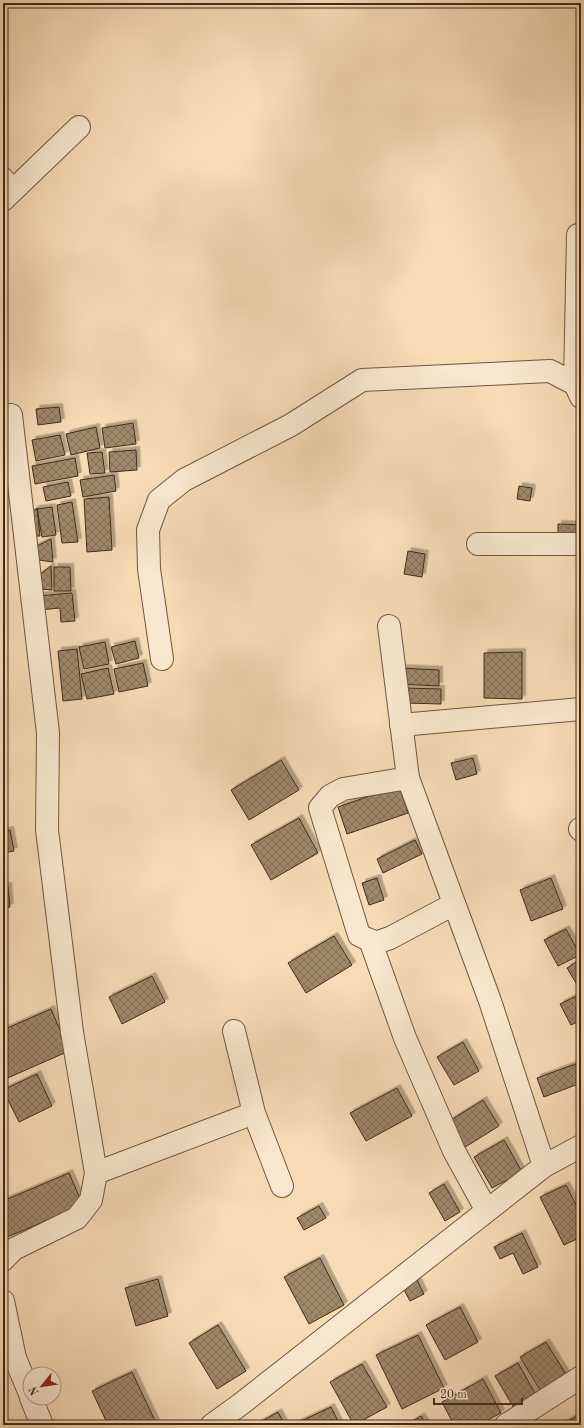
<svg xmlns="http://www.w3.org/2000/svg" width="584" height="1428" viewBox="0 0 584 1428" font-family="'Old Standard TT',serif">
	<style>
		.building { fill: url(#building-cross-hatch); stroke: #402b19; filter: url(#shadow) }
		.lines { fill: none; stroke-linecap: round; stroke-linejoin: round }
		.lane-casing { stroke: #6e5740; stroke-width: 17 }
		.street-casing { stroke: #6e5740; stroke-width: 24 }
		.lane { stroke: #f9e8cf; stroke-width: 15 }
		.street { stroke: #f9e8cf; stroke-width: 22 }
	</style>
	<defs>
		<pattern id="building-cross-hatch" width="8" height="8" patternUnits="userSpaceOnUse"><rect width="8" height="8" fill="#9f876a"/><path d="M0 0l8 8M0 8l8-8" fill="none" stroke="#836f56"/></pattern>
		<filter id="shadow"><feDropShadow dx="3.5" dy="-3.5" stdDeviation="0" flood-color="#0004"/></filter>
	</defs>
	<rect width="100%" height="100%" fill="#f6dbb5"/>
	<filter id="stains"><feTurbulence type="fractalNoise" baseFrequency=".005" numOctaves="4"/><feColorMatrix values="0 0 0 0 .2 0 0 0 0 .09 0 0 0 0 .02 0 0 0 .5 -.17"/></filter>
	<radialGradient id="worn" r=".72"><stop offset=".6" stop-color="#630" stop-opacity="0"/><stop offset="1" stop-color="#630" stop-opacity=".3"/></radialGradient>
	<path class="building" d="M 59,407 L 61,422 L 38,425 L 36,409 Z
		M 133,423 L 136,444 L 105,448 L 102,428 Z
		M 96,427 L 100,448 L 71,455 L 66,434 Z
		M 60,435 L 65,455 L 36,461 L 32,440 Z
		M 136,450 L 137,470 L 110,472 L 109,452 Z
		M 102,452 L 105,473 L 90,474 L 87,453 Z
		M 75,458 L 78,476 L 35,484 L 32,466 Z
		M 114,475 L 116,491 L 83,497 L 80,480 Z
		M 68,482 L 71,496 L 46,501 L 43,487 Z
		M 519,486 L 532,488 L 530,501 L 517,499 Z
		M 109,497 L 112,550 L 87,552 L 84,499 Z
		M 72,502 L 78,542 L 62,543 L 57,505 Z
		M 52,507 L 56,535 L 42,537 L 37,509 Z
		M 37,508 L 40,536 L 30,536 L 28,516 Z
		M 558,524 L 581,525 L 581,535 L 558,535 Z
		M 51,539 L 53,562 L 39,560 L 35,547 Z
		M 408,551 L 425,554 L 422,577 L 404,574 Z
		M 51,566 L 52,590 L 39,589 L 39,575 Z
		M 54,567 L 70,567 L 71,591 L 54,591 Z
		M 72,593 L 75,621 L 61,622 L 60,608 L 39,610 L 38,596 Z
		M 135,641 L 139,658 L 116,664 L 111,647 Z
		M 105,642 L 109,664 L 84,669 L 79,647 Z
		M 77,649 L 82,699 L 63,701 L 58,651 Z
		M 522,652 L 522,699 L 484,698 L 484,653 Z
		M 143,663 L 148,686 L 119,692 L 114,669 Z
		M 108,668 L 114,694 L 87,699 L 81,674 Z
		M 400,668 L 439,670 L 439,686 L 399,684 Z
		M 405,688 L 441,689 L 441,704 L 405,703 Z
		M 473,758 L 477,774 L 456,780 L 451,763 Z
		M 281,760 L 299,790 L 249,820 L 231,790 Z
		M 399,786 L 408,813 L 347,834 L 338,807 Z
		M 299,818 L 318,853 L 271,880 L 251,845 Z
		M 10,830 L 14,851 L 3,853 L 3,831 Z
		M 415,840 L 422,854 L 383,873 L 377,859 Z
		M 377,878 L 384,900 L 369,905 L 362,883 Z
		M 551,878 L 563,909 L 531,921 L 520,890 Z
		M 8,886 L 10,907 L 3,908 L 3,887 Z
		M 566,929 L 580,955 L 558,966 L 544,940 Z
		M 334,936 L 352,965 L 306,993 L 288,963 Z
		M 581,959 L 581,987 L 579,988 L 567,968 Z
		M 152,976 L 165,1002 L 122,1024 L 109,997 Z
		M 581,994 L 581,1020 L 571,1025 L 560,1004 Z
		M 51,1009 L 69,1051 L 3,1080 L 3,1030 Z
		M 463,1042 L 479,1071 L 454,1085 L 437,1057 Z
		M 581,1062 L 581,1083 L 544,1097 L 537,1078 Z
		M 37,1074 L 52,1106 L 19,1122 L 3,1090 Z
		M 397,1088 L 412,1116 L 366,1141 L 350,1113 Z
		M 483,1100 L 499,1126 L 462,1149 L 446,1123 Z
		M 504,1140 L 522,1172 L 492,1188 L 474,1157 Z
		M 69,1173 L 83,1205 L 5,1238 L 3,1232 L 3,1201 Z
		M 444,1184 L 460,1212 L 445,1221 L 429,1193 Z
		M 566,1185 L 581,1215 L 581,1237 L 564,1245 L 540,1197 Z
		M 319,1206 L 326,1218 L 304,1230 L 297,1218 Z
		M 522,1233 L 538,1267 L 523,1274 L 513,1253 L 500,1259 L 494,1247 Z
		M 320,1258 L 344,1305 L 309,1324 L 284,1277 Z
		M 416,1278 L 424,1294 L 410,1301 L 402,1286 Z
		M 158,1279 L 168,1316 L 136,1326 L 125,1288 Z
		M 460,1307 L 478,1342 L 445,1360 L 426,1325 Z
		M 218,1325 L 246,1371 L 217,1389 L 189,1343 Z
		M 418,1335 L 444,1388 L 402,1409 L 376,1355 Z
		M 546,1342 L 569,1379 L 543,1395 L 520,1357 Z
		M 518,1363 L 536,1395 L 514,1408 L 495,1376 Z
		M 362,1364 L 387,1407 L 354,1425 L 330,1382 Z
		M 132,1372 L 157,1425 L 108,1425 L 92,1391 Z
		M 483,1379 L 501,1413 L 478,1425 L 454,1425 L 442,1402 Z
		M 331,1407 L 340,1425 L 295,1425 L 295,1424 Z
		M 278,1412 L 285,1425 L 255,1425 Z
		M 579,1415 L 581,1420 L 581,1425 L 560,1425 Z
		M 421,1416 L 427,1425 L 407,1425 Z"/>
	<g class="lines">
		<defs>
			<path id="lane" d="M 3,174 L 15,188"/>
			<path id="street" d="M 3,200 L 79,127
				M 575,384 L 578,235
				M 478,544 L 581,544
				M 389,626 L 408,778 L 490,1001 L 544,1166
				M 162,659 L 149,569 L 148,530 L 159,500 L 184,480 L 291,425 L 362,380 L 550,371 L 575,384 L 581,397
				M 401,725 L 581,709
				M 408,778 L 343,789 L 330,796 L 320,808 L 359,935 L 375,943 L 390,938 L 454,904
				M 580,829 L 581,830
				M 370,940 L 405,1038 L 454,1151 L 487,1211
				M 234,1031 L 254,1113 L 282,1186
				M 96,1173 L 254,1113
				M 3,1260 L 14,1249 L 77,1218 L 91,1200 L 96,1173 L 72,1032 L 47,830 L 48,733 L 11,415
				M 3,1301 L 15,1358 L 30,1394
				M 31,1398 L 42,1425
				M 212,1425 L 241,1404 L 544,1166 L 581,1146
				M 506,1425 L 581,1377"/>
		</defs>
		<use href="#lane" class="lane-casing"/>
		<use href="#street" class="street-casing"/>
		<use href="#lane" class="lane"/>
		<use href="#street" class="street"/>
	</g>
	<rect width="584" height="1428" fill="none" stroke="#f6dbb5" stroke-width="16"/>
	<rect x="4" y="4" width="576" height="1420" fill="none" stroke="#402b19" stroke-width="2"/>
	<rect x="8" y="8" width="568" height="1412" fill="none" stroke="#402b19"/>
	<g transform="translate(42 1386) rotate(240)"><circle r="19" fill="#f9e8cf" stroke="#af9c86"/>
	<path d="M0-3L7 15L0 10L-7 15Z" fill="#8f2418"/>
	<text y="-6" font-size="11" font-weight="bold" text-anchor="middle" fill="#402b19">N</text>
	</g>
	<path d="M434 1398v6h88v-6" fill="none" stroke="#402b19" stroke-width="2"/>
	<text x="440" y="1398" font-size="12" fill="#402b19" stroke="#f9e8cf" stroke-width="3" paint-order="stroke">20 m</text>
	<rect width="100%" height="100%" filter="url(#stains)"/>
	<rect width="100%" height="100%" fill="url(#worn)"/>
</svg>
